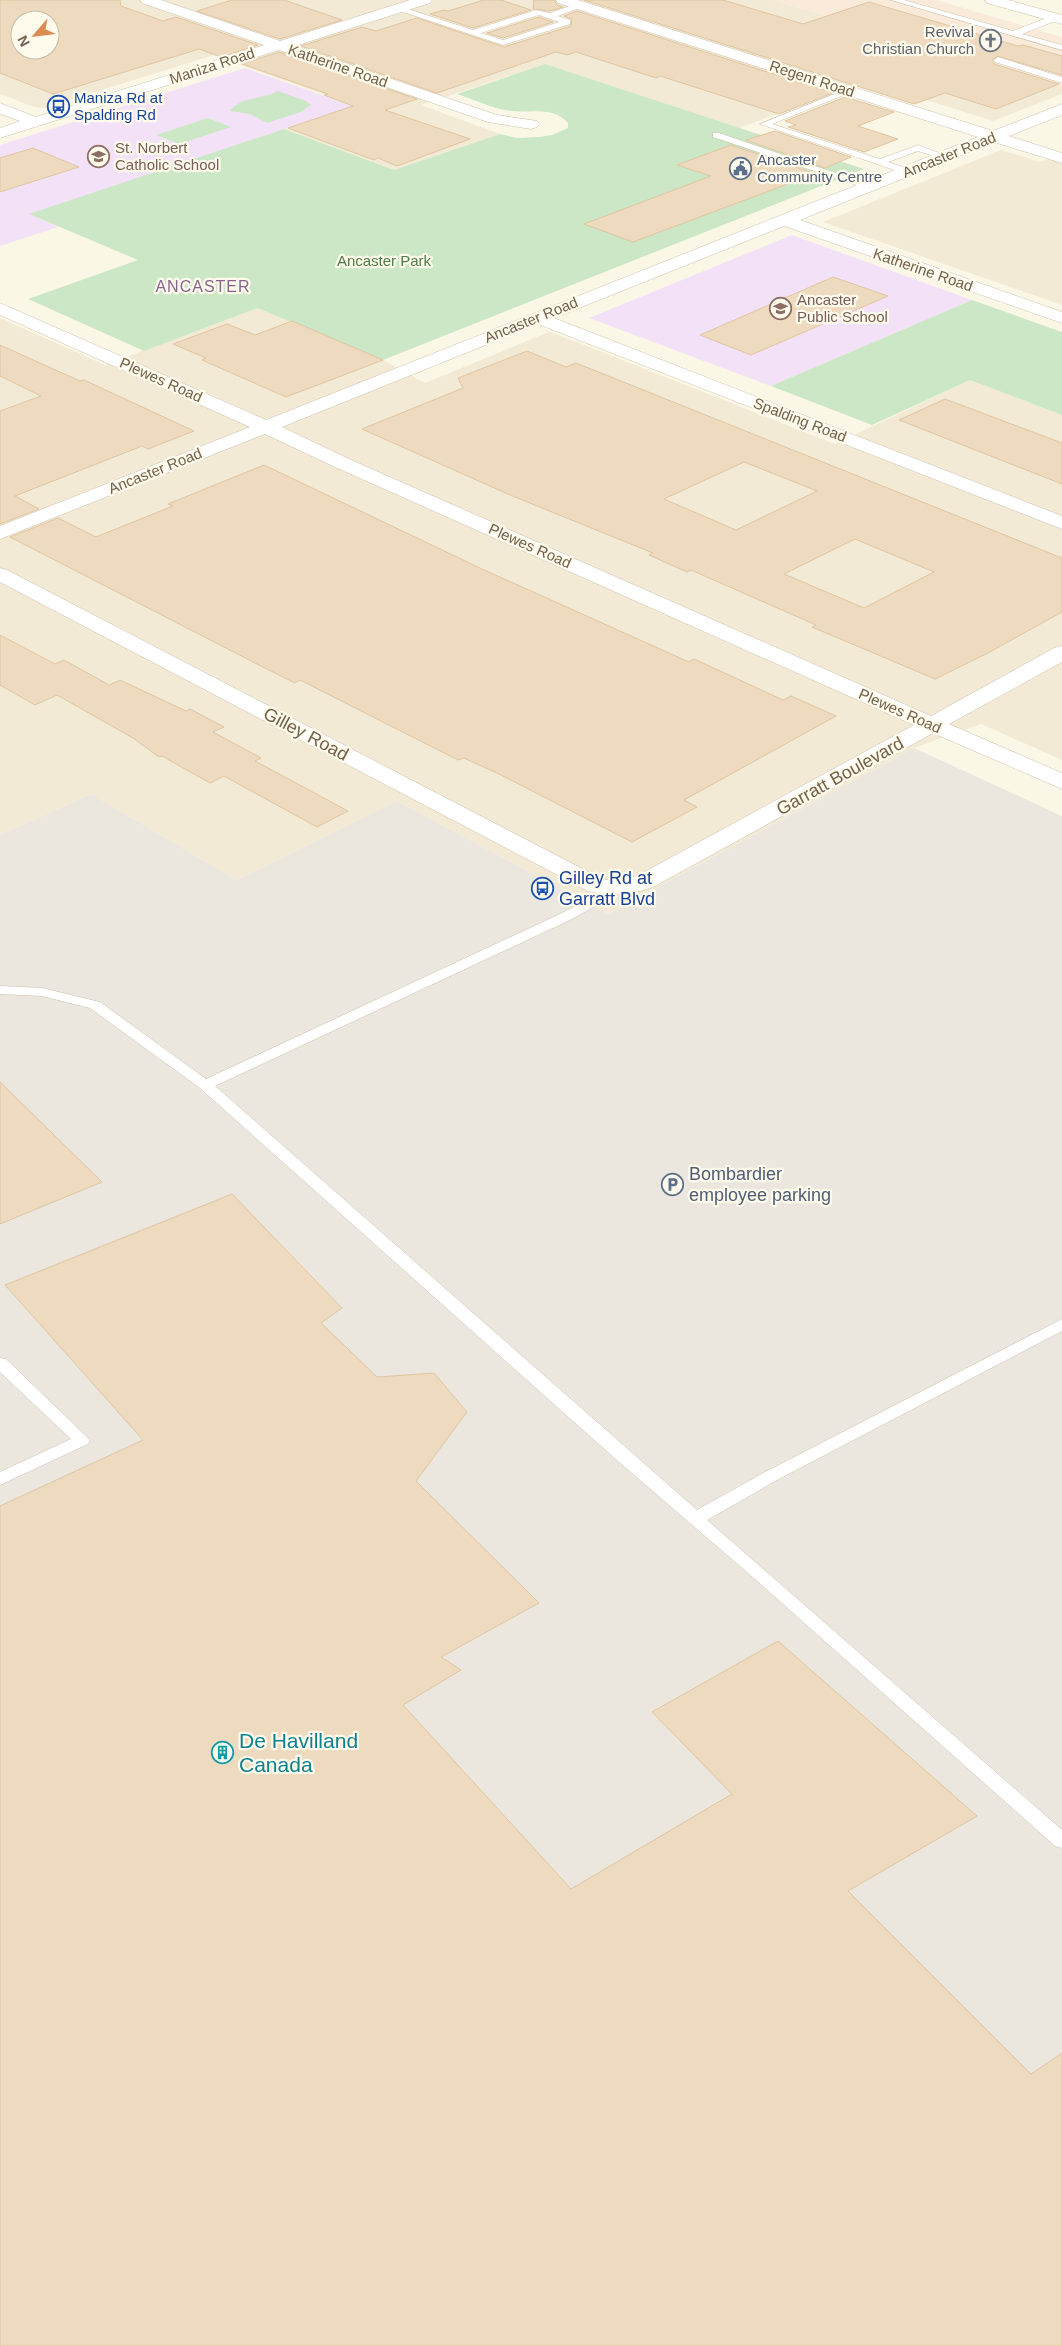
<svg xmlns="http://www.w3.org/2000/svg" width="1062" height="2346" viewBox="0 0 1062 2346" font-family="Helvetica,sans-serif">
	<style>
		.residential { fill: #f2ead5; fill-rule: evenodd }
		.commercial { fill: #faeada }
		.industrial { fill: #ebe7df }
		.education { fill: #f3e2f7 }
		.green { fill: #cce7c5 }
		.building { fill: #eedbbf; stroke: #e0c5a1; fill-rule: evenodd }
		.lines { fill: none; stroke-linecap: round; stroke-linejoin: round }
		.service-casing { stroke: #ccc0ad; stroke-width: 1 }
		.minor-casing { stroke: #ccc0ad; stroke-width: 1 }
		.secondary-casing { stroke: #cec1aa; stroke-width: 1 }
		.service { fill: #fff; fill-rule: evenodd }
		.minor { fill: #fff; fill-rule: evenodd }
		.secondary { fill: #fff; fill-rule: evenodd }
		.labels { text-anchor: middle; stroke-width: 4.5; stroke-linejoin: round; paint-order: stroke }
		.far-worship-label { font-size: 15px; fill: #5b616d; stroke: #fefaec; text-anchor: end }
		.far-street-label { font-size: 15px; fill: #72614c; stroke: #fefaec }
		.far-transit-label { font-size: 15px; fill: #164399; stroke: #fefaec; text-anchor: start }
		.far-education-label { font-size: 15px; fill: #785e54; stroke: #fefaec; text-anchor: start }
		.far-service-label { font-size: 15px; fill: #4e5e75; stroke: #fefaec; text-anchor: start }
		.far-park-label { font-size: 15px; fill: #4e7d48; stroke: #fefaec }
		.far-neighbourhood-label { font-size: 16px; letter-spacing: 1px; fill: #89648e; stroke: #fefaec }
		.street-label { font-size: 18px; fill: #72614c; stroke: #fefaec }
		.transit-label { font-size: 18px; fill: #164399; stroke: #fefaec; text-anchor: start }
		.service-label { font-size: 18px; fill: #4e5e75; stroke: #fefaec; text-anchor: start }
		.near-culture-label { font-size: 21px; fill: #0d838f; stroke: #fefaec; text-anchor: start }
	</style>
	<rect width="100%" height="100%" fill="#fbf7e6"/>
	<path class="residential" d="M 0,0 L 773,0 L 1062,87 L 1062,94 L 993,121 L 866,81 L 739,128 L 545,64 L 421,105 L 500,134 L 394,170 L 284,129 L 352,105 L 214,55 L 44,108 L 34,107 L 0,94 ZM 20,20 L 50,20 L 50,50 L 20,50 Z
		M 1001,150 L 1040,162 L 1062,154 L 1062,305 L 823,222 Z
		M 257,308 L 383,360 L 425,383 L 549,332 L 556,334 L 835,444 L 970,380 L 1062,415 L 1062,760 L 981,724 L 914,748 L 608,914 L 397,801 L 237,880 L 91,794 L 0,835 L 0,318 L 105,365 Z"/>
	<path class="commercial" d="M 773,0 L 936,0 L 1062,37 L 1062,87 Z"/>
	<path class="industrial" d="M 914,748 L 1062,816 L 1062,2346 L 0,2346 L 0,835 L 91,794 L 237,880 L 397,801 L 608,914 Z"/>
	<path class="education" d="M 245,68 L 353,106 L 30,214 L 58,227 L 0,246 L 0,145 Z
		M 792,235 L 972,300 L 771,386 L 589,318 Z"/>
	<path class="green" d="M 545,64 L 864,169 L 383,360 L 257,308 L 144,351 L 28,299 L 138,260 L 29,214 L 284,129 L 394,170 L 500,134 L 517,138 L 539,137 L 552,135 L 568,128 L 568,123 C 551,104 526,115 505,110 C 489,107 473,99 457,94 Z
		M 278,91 L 306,101 L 311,105 L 301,112 L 267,123 L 250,114 L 230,111 C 240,97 263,99 278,91 Z
		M 208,118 L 231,127 L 179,144 L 156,135 Z
		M 972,300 L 1062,332 L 1062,415 L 970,380 L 872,425 L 771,386 Z"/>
	<path class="building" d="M 0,0 L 120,0 L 121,6 L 163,21 L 176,17 L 258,45 L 221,57 L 199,49 L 53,94 L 0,73 ZM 20,20 L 50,20 L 50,50 L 20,50 Z
		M 232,0 L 284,0 L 342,20 L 280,39 L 197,11 Z
		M 484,0 L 501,0 L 531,10 L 473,28 L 430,14 L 444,10 L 448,11 Z
		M 534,0 L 554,0 L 557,5 L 563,7 L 550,11 L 533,9 Z
		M 584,0 L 723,0 L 803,24 L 869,2 L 1018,46 L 1023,45 L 1062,56 L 1062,75 L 997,56 L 992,60 L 994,64 L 1059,84 L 996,109 L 945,93 L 914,104 Z
		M 577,11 L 833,93 L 779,114 L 660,76 L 656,78 L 576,52 L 567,55 L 556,52 L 437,93 L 301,46 L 362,27 L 376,31 L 417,18 L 504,47 L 571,26 L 572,19 L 564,16 Z
		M 539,17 L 553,22 L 503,38 L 487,33 Z
		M 279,52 L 417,99 L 385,110 L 470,139 L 397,166 L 378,158 L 374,160 L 288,128 L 353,106 L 324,95 L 328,94 L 242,64 Z
		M 845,97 L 894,112 L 858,126 L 898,139 L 864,152 L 788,127 L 796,125 L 785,121 Z
		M 775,131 L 851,157 L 825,168 L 746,140 Z
		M 731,145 L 813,173 L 801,179 L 633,242 L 584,224 L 711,176 L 677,165 Z
		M 33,148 L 79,167 L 0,192 L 0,158 Z
		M 833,277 L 888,296 L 751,355 L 700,335 Z
		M 292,321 L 383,360 L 286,397 L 202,360 L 206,358 L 173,344 L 227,324 L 255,335 Z
		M 0,345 L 80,381 L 84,380 L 194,431 L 148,449 L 142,446 L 15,496 L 39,509 L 0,524 L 0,411 L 41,396 L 0,376 Z
		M 527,351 L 566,367 L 576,363 L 1062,558 L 1062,612 L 988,653 L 935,679 L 812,627 L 816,625 L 691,570 L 687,572 L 649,555 L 653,553 L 510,495 L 362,429 L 463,388 L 458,378 ZM 744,462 L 817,491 L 736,530 L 664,499 ZM 855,539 L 934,572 L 864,608 L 784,574 Z
		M 945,399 L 1062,443 L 1062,484 L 899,420 Z
		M 264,465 L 482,569 L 689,662 L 694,659 L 783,700 L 791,696 L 836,716 L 684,800 L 697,807 L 632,842 L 499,774 L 464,758 L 458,760 L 300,680 L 295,683 L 257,664 L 10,537 L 58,518 L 96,537 L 173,506 L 168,504 Z
		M 0,635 L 55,664 L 64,660 L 109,685 L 120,680 L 186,711 L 190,709 L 224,727 L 213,732 L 261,758 L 255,761 L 348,811 L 317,827 L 224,776 L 210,783 L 162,756 L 159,757 L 133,738 L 57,695 L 35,705 L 0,685 Z
		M 0,1082 L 102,1182 L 0,1224 Z
		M 232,1194 L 342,1308 L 321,1323 L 377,1377 L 434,1373 L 467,1412 L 416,1481 L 539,1603 L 441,1657 L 461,1670 L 403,1705 L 571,1889 L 732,1794 L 652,1712 L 778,1641 L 977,1816 L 848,1891 L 1031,2074 L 1062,2053 L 1062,2346 L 0,2346 L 0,1506 L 143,1440 L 5,1285 Z"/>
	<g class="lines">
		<defs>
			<path id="service" d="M 891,0 L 904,0 L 1013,31 L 1052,16 L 1058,16 L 1058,20 L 1022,34 L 1062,45 L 1062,50 Z
				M 579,3 L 583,5 L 582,7 L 558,16 L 570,20 L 570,24 L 503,45 L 394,9 L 401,7 L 473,30 L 536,10 L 550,13 ZM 539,15 L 559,22 L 503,40 L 481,33 Z
				M 998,57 L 1062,77 L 1062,83 L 995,62 L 994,60 Z
				M 847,89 L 854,91 L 772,124 L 880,159 L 918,145 L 950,157 L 946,160 L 918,151 L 888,162 L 912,170 L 912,174 L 909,175 L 760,124 Z
				M 713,133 L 719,133 L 876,187 L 868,189 L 713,137 Z
				M 614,886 L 621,890 L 619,893 L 570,920 L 215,1086 L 697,1510 L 765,1472 L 1062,1319 L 1062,1331 L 777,1480 L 707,1520 L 1062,1830 L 1062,1848 L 1055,1846 L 755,1579 L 619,1462 L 200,1088 L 90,1008 L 42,996 L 0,994 L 0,986 L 42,988 L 100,1002 L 206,1079 L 560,914 Z
				M 0,1358 L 6,1359 L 90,1440 L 88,1444 L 0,1485 L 0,1472 L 71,1439 L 0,1372 Z"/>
			<path id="minor" d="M 140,0 L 161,0 L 280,41 L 410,0 L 432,0 L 430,3 L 295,46 L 497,115 L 537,121 L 539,124 L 537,127 L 531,129 L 488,122 L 279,50 L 0,138 L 0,128 L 20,121 L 0,114 L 0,103 L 36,117 L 264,45 L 142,3 Z
				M 556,0 L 578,0 L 993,131 L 1062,104 L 1062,115 L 1009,136 L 1062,153 L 1062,163 L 994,142 L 800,220 L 1062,312 L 1062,323 L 784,226 L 554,318 L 1062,516 L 1062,529 L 538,324 L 282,427 L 349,459 L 931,716 L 1054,648 L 1062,646 L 1062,662 L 949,724 L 1062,773 L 1062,789 L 933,733 L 655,886 C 632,895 612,897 588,891 L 0,582 L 0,568 L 7,570 L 604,880 L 622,880 L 637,876 L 914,725 L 335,467 L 265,434 L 0,539 L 0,526 L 250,427 L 0,315 L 0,303 L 266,420 L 978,137 L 558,3 Z"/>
			<path id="secondary" d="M 985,0 L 1008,0 L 1062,15 L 1062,24 L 987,3 Z"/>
		</defs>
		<use href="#service" class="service-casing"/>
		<use href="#minor" class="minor-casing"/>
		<use href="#secondary" class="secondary-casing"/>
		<use href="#service" class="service"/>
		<use href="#minor" class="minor"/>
		<use href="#secondary" class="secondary"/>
	</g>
	<defs>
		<symbol id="church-ring" viewBox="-11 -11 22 22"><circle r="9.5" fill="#fefaec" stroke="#6b7280" stroke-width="1.5"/><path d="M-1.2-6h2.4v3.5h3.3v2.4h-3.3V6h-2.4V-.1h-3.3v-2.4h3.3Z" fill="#6b7280"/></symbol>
		<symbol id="bus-ring" viewBox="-11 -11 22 22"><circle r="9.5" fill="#fefaec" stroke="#1a4fb4" stroke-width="1.5"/><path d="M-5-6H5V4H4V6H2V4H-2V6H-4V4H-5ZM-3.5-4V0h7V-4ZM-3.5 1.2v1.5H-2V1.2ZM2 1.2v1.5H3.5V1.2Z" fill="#1a4fb4"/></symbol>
		<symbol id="school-ring" viewBox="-11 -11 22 22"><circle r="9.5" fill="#fefaec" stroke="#8d6e63" stroke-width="1.5"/><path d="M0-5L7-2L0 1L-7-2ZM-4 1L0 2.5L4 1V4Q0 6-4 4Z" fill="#8d6e63"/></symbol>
		<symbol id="civic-ring" viewBox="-11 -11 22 22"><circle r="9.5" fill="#fefaec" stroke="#5c6f8a" stroke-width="1.5"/><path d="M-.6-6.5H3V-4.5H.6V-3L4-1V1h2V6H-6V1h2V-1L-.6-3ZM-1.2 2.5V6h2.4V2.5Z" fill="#5c6f8a"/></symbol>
		<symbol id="parking-ring" viewBox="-11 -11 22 22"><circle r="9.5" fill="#fefaec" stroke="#5c6f8a" stroke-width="1.5"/><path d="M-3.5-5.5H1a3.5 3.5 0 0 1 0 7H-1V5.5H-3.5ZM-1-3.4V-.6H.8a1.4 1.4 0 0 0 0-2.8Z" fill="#5c6f8a"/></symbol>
		<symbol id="building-ring" viewBox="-11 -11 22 22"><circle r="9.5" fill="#fefaec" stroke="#0f9aa8" stroke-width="1.5"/><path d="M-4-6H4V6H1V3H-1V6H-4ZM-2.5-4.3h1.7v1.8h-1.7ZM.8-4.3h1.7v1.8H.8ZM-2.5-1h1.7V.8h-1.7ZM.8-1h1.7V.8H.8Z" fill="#0f9aa8"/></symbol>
	</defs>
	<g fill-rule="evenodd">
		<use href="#church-ring" x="978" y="28" width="25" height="25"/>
		<use href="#bus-ring" x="46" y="94" width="25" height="25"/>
		<use href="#school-ring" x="86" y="144" width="25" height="25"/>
		<use href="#civic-ring" x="728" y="156" width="25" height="25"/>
		<use href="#school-ring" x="768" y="296" width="25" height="25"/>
		<use href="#bus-ring" x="530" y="876" width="25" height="25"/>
		<use href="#parking-ring" x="660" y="1172" width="25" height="25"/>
		<use href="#building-ring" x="210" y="1740" width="25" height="25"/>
	</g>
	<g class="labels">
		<g class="far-worship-label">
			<text x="974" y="37">Revival<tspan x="974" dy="17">Christian Church</tspan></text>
		</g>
		<g class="far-street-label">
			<text transform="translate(212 66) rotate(-18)" y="5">Maniza Road</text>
			<text transform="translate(338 66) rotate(19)" y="5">Katherine Road</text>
			<text transform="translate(812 79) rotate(18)" y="5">Regent Road</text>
			<text transform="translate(949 155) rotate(-22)" y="5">Ancaster Road</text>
			<text transform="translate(923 270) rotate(19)" y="5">Katherine Road</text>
			<text transform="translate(531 320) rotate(-22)" y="5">Ancaster Road</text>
			<text transform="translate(161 380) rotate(24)" y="5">Plewes Road</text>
			<text transform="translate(800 420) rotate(21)" y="5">Spalding Road</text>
			<text transform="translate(155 471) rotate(-22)" y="5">Ancaster Road</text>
			<text transform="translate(530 546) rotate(24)" y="5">Plewes Road</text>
			<text transform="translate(900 711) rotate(24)" y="5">Plewes Road</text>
		</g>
		<g class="far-transit-label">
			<text x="74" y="103">Maniza Rd at<tspan x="74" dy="17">Spalding Rd</tspan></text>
		</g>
		<g class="far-education-label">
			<text x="115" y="153">St. Norbert<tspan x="115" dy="17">Catholic School</tspan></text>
			<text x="797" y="305">Ancaster<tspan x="797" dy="17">Public School</tspan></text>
		</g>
		<g class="far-service-label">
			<text x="757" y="165">Ancaster<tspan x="757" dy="17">Community Centre</tspan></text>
		</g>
		<g class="far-park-label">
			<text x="384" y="266">Ancaster Park</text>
		</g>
		<g class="far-neighbourhood-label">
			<text x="203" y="292">ANCASTER</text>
		</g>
		<g class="street-label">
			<text transform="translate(306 734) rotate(28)" y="6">Gilley Road</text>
			<text transform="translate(840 776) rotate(-29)" y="6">Garratt Boulevard</text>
		</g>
		<g class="transit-label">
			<text x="559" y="884">Gilley Rd at<tspan x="559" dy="21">Garratt Blvd</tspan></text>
		</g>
		<g class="service-label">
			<text x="689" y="1180">Bombardier<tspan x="689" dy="21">employee parking</tspan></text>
		</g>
		<g class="near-culture-label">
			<text x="239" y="1748">De Havilland<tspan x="239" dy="24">Canada</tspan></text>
		</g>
	</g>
	<g transform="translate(35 35) rotate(242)"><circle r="24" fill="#fefaec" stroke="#c6bdac"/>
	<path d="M0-4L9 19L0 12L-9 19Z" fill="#dc8c53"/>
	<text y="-8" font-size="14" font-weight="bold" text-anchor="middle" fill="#72614c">N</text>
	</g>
</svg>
